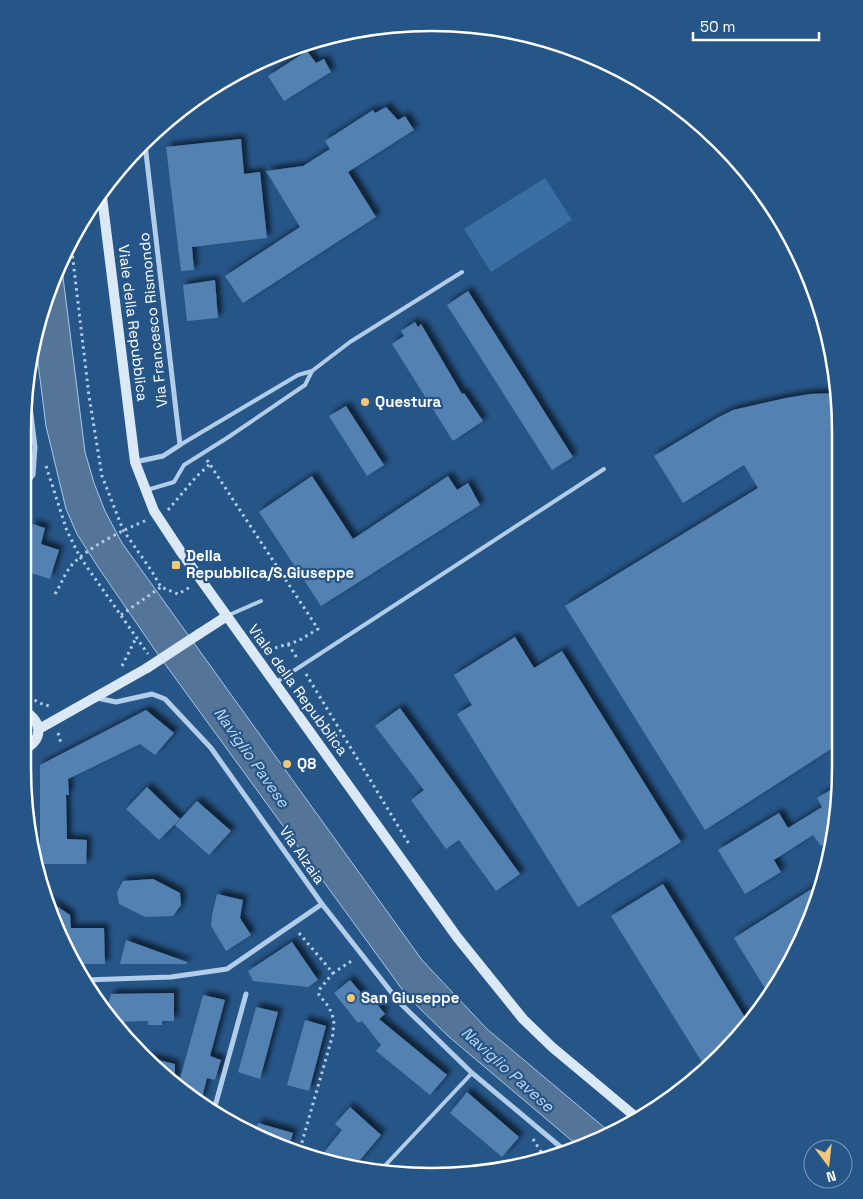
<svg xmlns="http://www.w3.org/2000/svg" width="863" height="1199" viewBox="0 0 863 1199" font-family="'Space Grotesk',sans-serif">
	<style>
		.green { fill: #3a6fa3 }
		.water { fill: #557598; stroke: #a6c8e9 }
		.building { fill: #5281b1; filter: url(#shadow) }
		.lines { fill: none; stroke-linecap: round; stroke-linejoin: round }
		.path { stroke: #b1cde9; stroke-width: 3; stroke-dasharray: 2.5 4; stroke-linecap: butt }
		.lane { stroke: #b1cde9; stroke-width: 4 }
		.street { stroke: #b1cde9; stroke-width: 5 }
		.secondary { stroke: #dbe9f7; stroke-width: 10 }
		.secondary-bridge { stroke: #dbe9f7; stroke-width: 10 }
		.poi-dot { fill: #f2c876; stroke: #265587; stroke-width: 2 }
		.labels { text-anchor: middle; stroke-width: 4.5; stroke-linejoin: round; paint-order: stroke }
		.street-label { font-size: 15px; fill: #fff; stroke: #265587 }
		.poi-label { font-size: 15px; font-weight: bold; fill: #fff; stroke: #265587; text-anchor: start }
		.water-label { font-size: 16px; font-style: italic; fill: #bdd7f0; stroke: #265587 }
		.rim { fill: none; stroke: #fff; stroke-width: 2.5 }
	</style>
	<defs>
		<filter id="shadow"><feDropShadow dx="4.5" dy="-4.5" stdDeviation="2.5" flood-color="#0009"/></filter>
	</defs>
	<rect width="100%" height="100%" fill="#265587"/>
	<path class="green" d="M 545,178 L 572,220 L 491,272 L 464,229 Z"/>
	<path class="water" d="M 62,269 L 85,452 L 94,483 L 105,511 L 122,543 L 422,960 L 487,1029 L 612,1134 L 577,1145 L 448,1036 L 407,996 L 157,653 L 98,567 L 77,534 L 66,509 L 46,426 L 35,339 Z"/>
	<path class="building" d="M 307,51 L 316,63 L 324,59 L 331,72 L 284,101 L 268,76 Z
		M 386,107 L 398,120 L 405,116 L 414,130 L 348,172 L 376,217 L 243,303 L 225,276 L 300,227 L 266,171 L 303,166 L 330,149 L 325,141 L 373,110 L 375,113 Z
		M 241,139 L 244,174 L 260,172 L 267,238 L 192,247 L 194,270 L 181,271 L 166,147 Z
		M 215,280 L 218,318 L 187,321 L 183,285 Z
		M 468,291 L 573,457 L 552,470 L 447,305 Z
		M 415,322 L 418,327 L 421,324 L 462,394 L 464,393 L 483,421 L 453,441 L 392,344 L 404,336 L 401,331 Z
		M 837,393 L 839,744 L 705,830 L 565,606 L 758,488 L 744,465 L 683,503 L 654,456 L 717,418 L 733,410 L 786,398 L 810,394 Z
		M 346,406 L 384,465 L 367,476 L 329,416 Z
		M 312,476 L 353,539 L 448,476 L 457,490 L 468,483 L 480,505 L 321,606 L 259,512 Z
		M 33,524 L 45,528 L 41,544 L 59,550 L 50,579 L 22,570 L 22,562 Z
		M 515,637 L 534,668 L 562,651 L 681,842 L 578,907 L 457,714 L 472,705 L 454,675 Z
		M 400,708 L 520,874 L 496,891 L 459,840 L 446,849 L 411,800 L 424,790 L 375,726 Z
		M 146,710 L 174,733 L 155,755 L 140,744 L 68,779 L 69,795 L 66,795 L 67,839 L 87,840 L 86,864 L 40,864 L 40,765 Z
		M 840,784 L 840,794 L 832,840 L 821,846 L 813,835 L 774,860 L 781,872 L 745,894 L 718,850 L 779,813 L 788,828 L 822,807 L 817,798 Z
		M 147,787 L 180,819 L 159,840 L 126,809 Z
		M 197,801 L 231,831 L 209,855 L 175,825 Z
		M 153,879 L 180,893 L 181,905 L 173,916 L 145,917 L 119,904 L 117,892 L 123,881 Z
		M 824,881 L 798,948 L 769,995 L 734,938 Z
		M 663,884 L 749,1024 L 714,1061 L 705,1067 L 611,916 Z
		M 217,894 L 243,900 L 240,918 L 251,935 L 226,951 L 211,926 L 212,915 Z
		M 49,901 L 70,915 L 71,928 L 104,928 L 105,964 L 77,964 Z
		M 126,940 L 187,962 L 187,964 L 120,964 Z
		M 292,942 L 318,980 L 308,987 L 253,981 L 248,971 Z
		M 350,980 L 369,1002 L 373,999 L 385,1014 L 379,1019 L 447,1075 L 430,1095 L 376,1051 L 381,1045 L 362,1021 L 358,1023 L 334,993 Z
		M 174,993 L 174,1021 L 162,1021 L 162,1025 L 148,1025 L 148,1021 L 115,1022 L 106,1011 L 111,994 Z
		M 203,995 L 225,1000 L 210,1056 L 221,1060 L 215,1080 L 207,1078 L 201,1101 L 178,1086 Z
		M 256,1007 L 278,1012 L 260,1079 L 238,1072 Z
		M 305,1020 L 326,1026 L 309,1091 L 287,1085 Z
		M 146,1057 L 175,1064 L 175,1084 L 162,1075 Z
		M 467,1092 L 519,1137 L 502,1157 L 450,1113 Z
		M 350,1107 L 381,1135 L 355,1166 L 321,1156 L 342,1130 L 335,1124 Z
		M 258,1123 L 293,1133 L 289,1146 L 254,1136 Z"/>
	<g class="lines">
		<path class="path" d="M 71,243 L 89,396 L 102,476 L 123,530 L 151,570 L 161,587 L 178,594 L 190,587
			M 31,349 L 35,375
			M 207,460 L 318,629 L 298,641 L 268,650
			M 46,466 L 67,531 L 80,557 L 148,654
			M 168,510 L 196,477 L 210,464
			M 55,594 C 60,586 63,578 68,570 C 81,550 125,529 147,520
			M 121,615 L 161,587
			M 288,644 L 297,658
			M 122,666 L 136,638
			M 306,674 L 409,844
			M 23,694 C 33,698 41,706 52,706
			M 58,733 L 61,743
			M 299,933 L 333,973 L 353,960
			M 533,1139 L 543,1155
			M 300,1149 L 333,1034 L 334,1020 L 329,1007 L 319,995 L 319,990 L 333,973"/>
		<path class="lane" d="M 180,445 L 298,375 L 312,371 L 350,342 L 462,272
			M 147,490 L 174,482 L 184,465 L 227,438 L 305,385 L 312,371
			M 229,615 L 261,601
			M 275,683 L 604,469
			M 378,1173 L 472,1073"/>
		<path class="street" d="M 135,462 L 163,456 L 180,445 L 145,144
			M 23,487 L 33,475 L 35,447 L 27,382
			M 97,698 L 116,702 L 152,694 L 165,699 L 211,748 L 322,904 L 399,1002 L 472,1073 L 563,1149
			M 85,980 L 171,977 L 227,969 L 322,904
			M 214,1110 L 246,994"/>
		<path class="secondary" d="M 102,197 L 135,462 L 154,511 L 181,552 L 457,937 L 523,1019 L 552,1047 L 637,1118
			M 199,634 L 227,616
			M 39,729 L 147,668
			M 23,750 C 45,739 42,721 23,710"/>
		<path class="secondary-bridge" d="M 147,668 L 199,634"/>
	</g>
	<g class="poi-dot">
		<circle cx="365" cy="402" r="5"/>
		<rect x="171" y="560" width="10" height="10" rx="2.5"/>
		<circle cx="287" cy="764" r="5"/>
		<circle cx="351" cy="998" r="5"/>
	</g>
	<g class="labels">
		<g class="street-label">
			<text transform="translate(153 320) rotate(-96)" y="5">Via Francesco Rismondo</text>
			<text transform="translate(133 323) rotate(83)" y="5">Viale della Repubblica</text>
			<text transform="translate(298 690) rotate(54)" y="5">Viale della Repubblica</text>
			<text transform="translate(302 855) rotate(55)" y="5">Via Alzaia</text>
		</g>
		<g class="poi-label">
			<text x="375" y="407">Questura</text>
			<text x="186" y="561">Della<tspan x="186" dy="17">Repubblica/S.Giuseppe</tspan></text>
			<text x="297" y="769">Q8</text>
			<text x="361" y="1003">San Giuseppe</text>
		</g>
		<g class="water-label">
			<text transform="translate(252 757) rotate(55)" y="6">Naviglio Pavese</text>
			<text transform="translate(508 1069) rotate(42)" y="6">Naviglio Pavese</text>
		</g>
	</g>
	<path d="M0 0H863V1199H0ZM431 31H432A400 400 0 0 1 832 431V768A400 400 0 0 1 432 1168H431A400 400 0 0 1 31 768V431A400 400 0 0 1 431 31Z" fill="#265587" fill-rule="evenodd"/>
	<path class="rim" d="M431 31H432A400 400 0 0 1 832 431V768A400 400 0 0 1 432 1168H431A400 400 0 0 1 31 768V431A400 400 0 0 1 431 31Z"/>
	<g transform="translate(828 1164) rotate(165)"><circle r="24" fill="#265587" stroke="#7d99b7"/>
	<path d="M0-4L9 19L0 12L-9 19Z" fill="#f2c876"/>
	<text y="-8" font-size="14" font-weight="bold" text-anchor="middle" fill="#ffffff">N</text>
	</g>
	<path d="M693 32v8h126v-8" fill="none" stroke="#ffffff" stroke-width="2.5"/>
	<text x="700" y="32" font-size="15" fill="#ffffff" stroke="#265587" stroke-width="4" paint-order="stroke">50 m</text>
</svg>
